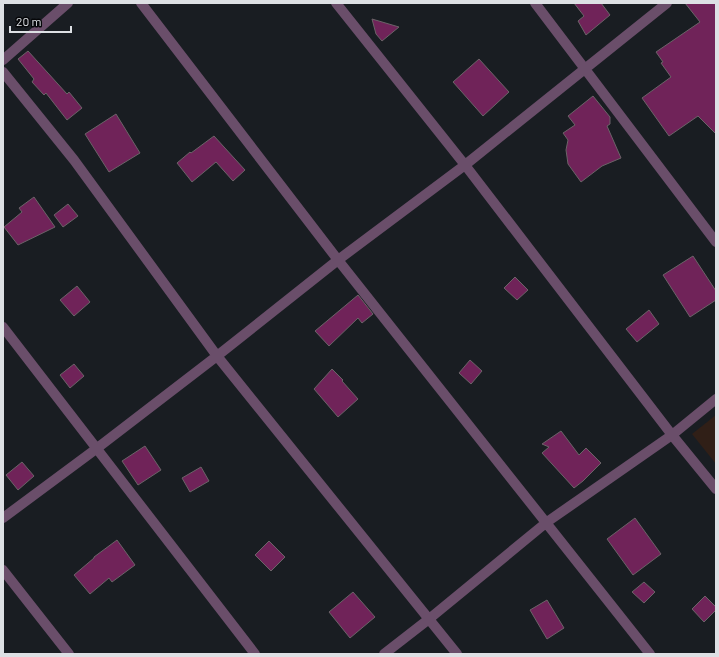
<svg xmlns="http://www.w3.org/2000/svg" width="719" height="657" viewBox="0 0 719 657" font-family="Barlow,sans-serif">
	<style>
		.education { fill: #301f17 }
		.building { fill: #702359; stroke: #6b6368 }
		.lines { fill: none; stroke-linecap: round; stroke-linejoin: round }
		.minor { stroke: #6a4e6a; stroke-width: 10 }
	</style>
	<rect width="100%" height="100%" fill="#191d22"/>
	<path class="education" d="M 716,415 L 716,464 L 692,434 Z"/>
	<path class="building" d="M 574,3 L 601,3 L 610,15 L 586,35 L 578,21 L 584,16 Z
		M 685,3 L 716,3 L 716,134 L 698,116 L 669,136 L 642,98 L 671,77 L 661,63 L 663,62 L 656,52 L 700,22 Z
		M 372,19 L 399,27 L 382,41 L 376,34 Z
		M 28,51 L 67,94 L 69,92 L 82,108 L 67,120 L 46,93 L 44,95 L 32,82 L 34,79 L 18,59 Z
		M 479,59 L 509,92 L 483,116 L 453,82 Z
		M 593,96 L 610,117 L 610,124 L 607,126 L 621,158 L 602,166 L 581,182 L 568,164 L 566,150 L 568,140 L 563,133 L 575,125 L 568,116 Z
		M 116,114 L 140,153 L 109,172 L 85,134 Z
		M 214,136 L 245,170 L 233,181 L 216,162 L 192,182 L 177,163 L 190,152 L 191,153 Z
		M 34,197 L 55,227 L 18,245 L 4,227 L 22,212 L 19,208 Z
		M 68,204 L 78,216 L 63,227 L 54,215 Z
		M 693,256 L 716,291 L 716,300 L 690,317 L 663,275 Z
		M 515,277 L 528,290 L 517,300 L 504,288 Z
		M 77,286 L 90,302 L 74,316 L 60,300 Z
		M 358,295 L 373,314 L 362,323 L 358,318 L 329,346 L 315,331 Z
		M 649,310 L 659,324 L 637,342 L 626,329 Z
		M 470,360 L 482,371 L 471,384 L 459,373 Z
		M 74,364 L 84,376 L 70,388 L 60,375 Z
		M 332,369 L 343,380 L 342,381 L 358,399 L 338,417 L 314,389 Z
		M 561,431 L 579,455 L 586,448 L 601,463 L 583,481 L 574,488 L 542,453 L 549,447 L 542,444 Z
		M 145,446 L 161,470 L 138,485 L 122,461 Z
		M 22,462 L 34,476 L 18,490 L 6,475 Z
		M 201,467 L 209,481 L 190,492 L 182,478 Z
		M 635,518 L 661,554 L 633,575 L 607,539 Z
		M 117,540 L 135,565 L 112,582 L 109,578 L 90,594 L 74,575 L 94,558 L 94,557 Z
		M 269,541 L 285,557 L 271,571 L 255,555 Z
		M 644,582 L 655,592 L 644,603 L 632,592 Z
		M 353,592 L 375,617 L 350,638 L 329,612 Z
		M 705,596 L 716,607 L 716,610 L 704,622 L 692,609 Z
		M 547,600 L 564,628 L 547,639 L 530,610 Z"/>
	<g class="lines">
		<path class="minor" d="M 141,3 L 338,260 L 650,654
			M 336,3 L 465,165 L 672,435 L 716,489
			M 535,3 L 716,242
			M 3,60 L 68,3
			M 3,72 L 74,160 L 217,356 L 457,654
			M 3,327 L 255,654
			M 3,518 L 96,449 L 217,356 L 338,260 L 465,165 L 667,3
			M 3,570 L 69,654
			M 384,654 L 429,619 L 547,522 L 672,435 L 716,399"/>
	</g>
	<rect width="719" height="657" fill="none" stroke="#dde0e4" stroke-width="8"/>
	<path d="M10 26v6h61v-6" fill="none" stroke="#dde0e4" stroke-width="2"/>
	<text x="16" y="26" font-size="12" fill="#dde0e4" stroke="#060709" stroke-width="3" paint-order="stroke">20 m</text>
</svg>
